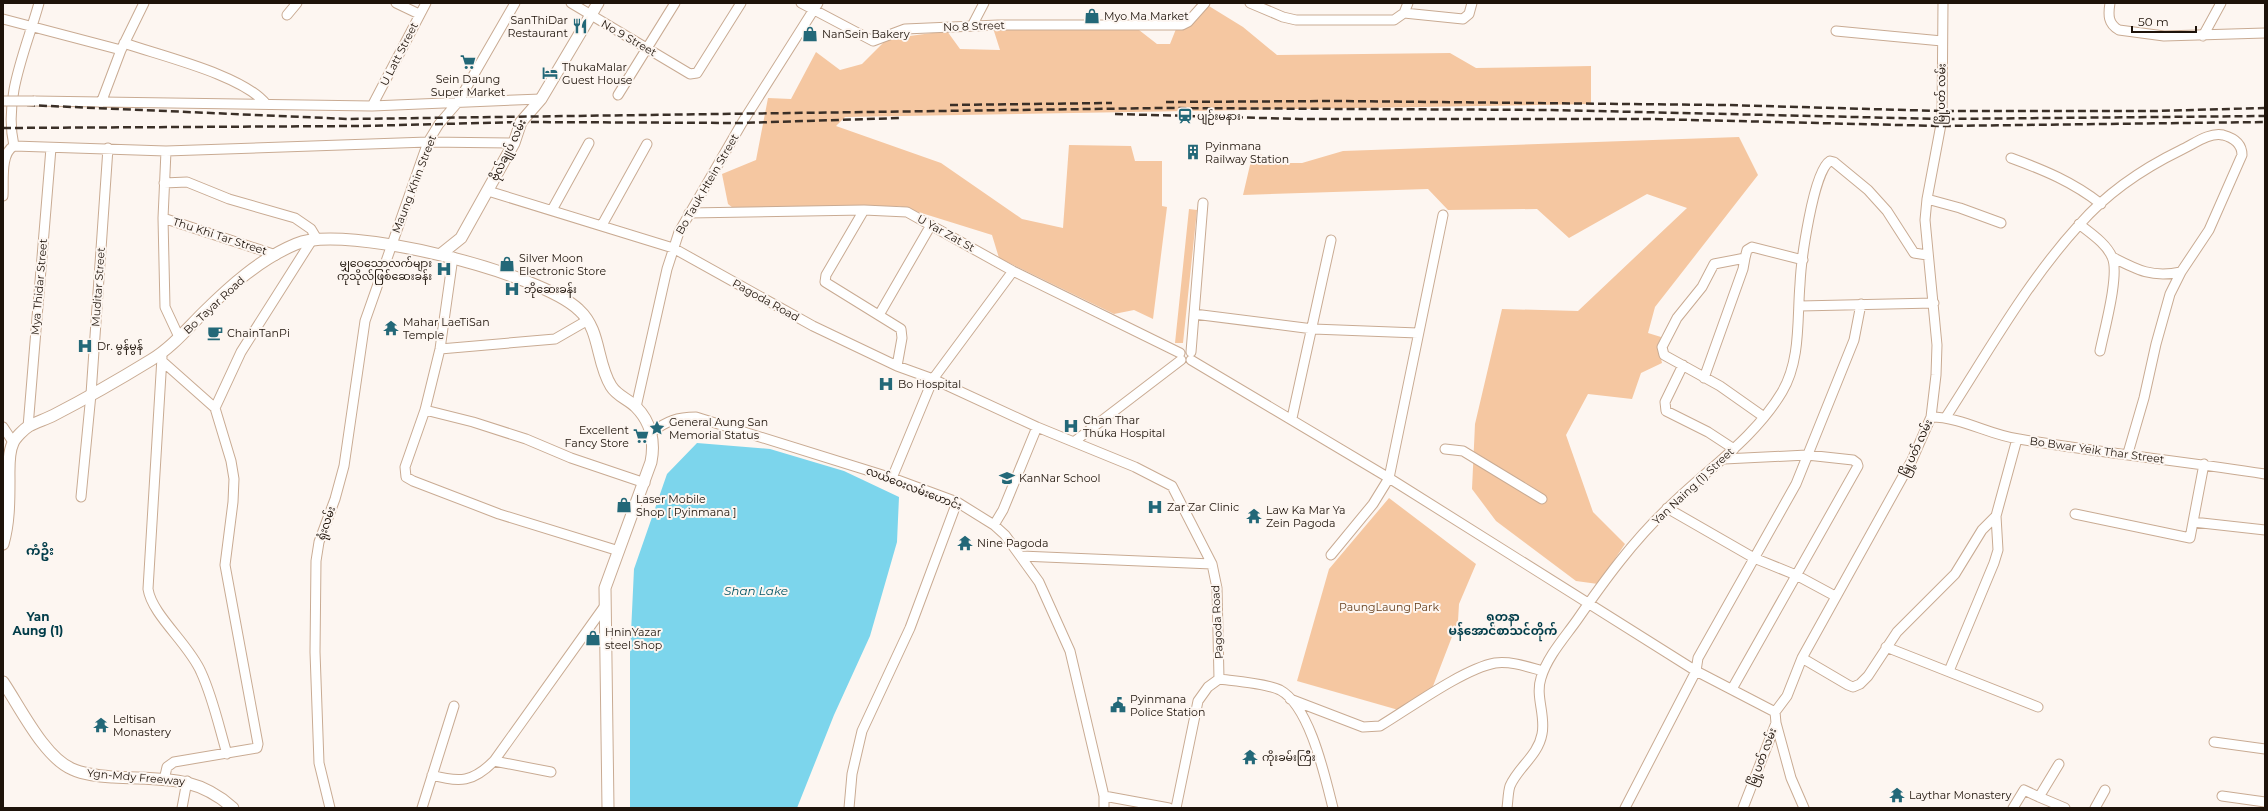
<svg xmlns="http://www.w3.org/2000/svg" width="2268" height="811" viewBox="0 0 2268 811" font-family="Montserrat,'Noto Sans Myanmar',sans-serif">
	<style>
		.green { fill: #f5c7a1 }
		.water { fill: #7cd5ec }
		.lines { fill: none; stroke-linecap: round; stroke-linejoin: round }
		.minor-casing { stroke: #c9ab93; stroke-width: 11 }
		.major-casing { stroke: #c9ab93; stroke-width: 13 }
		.minor { stroke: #fff; stroke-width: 9 }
		.major { stroke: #fff; stroke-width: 11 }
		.rail { stroke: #3a2f27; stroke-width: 2.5; stroke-dasharray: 8 4; stroke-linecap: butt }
		.minor-bridge-casing { stroke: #c9ab93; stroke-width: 11; stroke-linecap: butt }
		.minor-bridge { stroke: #fff; stroke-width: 9 }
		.labels { text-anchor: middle; stroke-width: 4; stroke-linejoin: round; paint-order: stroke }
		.poi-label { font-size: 11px; fill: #1e130a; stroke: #fdf6f1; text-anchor: start }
		.street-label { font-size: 11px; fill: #1e130a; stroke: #fdf6f1 }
		.park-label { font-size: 11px; fill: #643e1b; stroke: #fdf6f1 }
		.water-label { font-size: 12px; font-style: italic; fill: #035565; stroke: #fdf6f1 }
		.neighbourhood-label { font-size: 12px; font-weight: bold; fill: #003c49; stroke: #fdf6f1 }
		.quarter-label { font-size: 13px; font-weight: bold; fill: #003c49; stroke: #fdf6f1 }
	</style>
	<rect width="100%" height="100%" fill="#fdf6f1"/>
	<path class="green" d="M 1204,3 L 1243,27 L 1277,55 L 1450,53 L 1476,68 L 1591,66 L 1591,104 L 845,117 L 836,126 L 941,163 L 1022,219 L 1063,228 L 1069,145 L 1131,146 L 1135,161 L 1162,161 L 1162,206 L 1167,207 L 1153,319 L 1134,310 L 1114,314 L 999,258 L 992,235 L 899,206 L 733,208 L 728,204 L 722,174 L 756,160 L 768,98 L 791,99 L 816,52 L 840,70 L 862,64 L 887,39 L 947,31 L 960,49 L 1000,50 L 993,28 L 1139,30 L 1157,44 L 1170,44 L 1178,24 Z
		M 1739,137 L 1758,175 L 1655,307 L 1648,333 L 1661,337 L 1659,350 L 1662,363 L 1641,373 L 1632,399 L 1588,394 L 1566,435 L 1593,512 L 1625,544 L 1598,584 L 1576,581 L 1496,521 L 1472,489 L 1475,424 L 1502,309 L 1578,311 L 1687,208 L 1647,194 L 1569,238 L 1537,209 L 1448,210 L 1428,189 L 1243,195 L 1250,165 L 1259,154 L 1286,163 L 1302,163 L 1343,151 Z
		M 1189,209 L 1197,210 L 1183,343 L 1175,343 Z
		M 1389,498 L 1476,564 L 1459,604 L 1458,621 L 1430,694 L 1402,711 L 1297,681 L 1329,569 Z"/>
	<path class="water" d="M 697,443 L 770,449 L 844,471 L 899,497 L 897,542 L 870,636 L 834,715 L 797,808 L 630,808 L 630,654 L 634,569 L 667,474 Z"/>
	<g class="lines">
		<defs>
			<path id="minor" d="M 396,3 L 419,14
				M 571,3 L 690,74 L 697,73 L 741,3
				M 801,3 L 873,41 L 905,29 L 998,25 L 1182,25 L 1188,22 L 1205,3
				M 1250,3 L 1283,17 L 1296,20 L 1394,20 L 1404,13 L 1408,3
				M 2110,3 C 2108,15 2108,24 2119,30 L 2164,36 L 2265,33
				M 1404,13 L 1463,19 L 1469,14 L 1472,3
				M 287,15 L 297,3
				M 3,19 L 121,50
				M 972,26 L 984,3
				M 1836,31 L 1942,41
				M 2203,36 L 2221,3
				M 124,43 C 161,56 243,75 266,104
				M 618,95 L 675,3
				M 34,101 L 372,106 L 541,99
				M 101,103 L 121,50 L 144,3
				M 372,106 L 426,3
				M 14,146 C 3,97 26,50 39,3
				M 166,151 L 163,218 L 165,307 L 179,337
				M 2011,158 C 2044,170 2073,182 2101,204
				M 164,183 L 187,182 L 229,199 L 295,218 L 311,229 L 317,239
				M 488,191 L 673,248 L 813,326 L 897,366 L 933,379 L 1037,427 L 1135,467 L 1172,486 L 1212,564 L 1217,588 L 1219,679 L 1208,687 L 1198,701 L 1176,808
				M 3,196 C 4,182 0,153 14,146 L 166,151 L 428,142 L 514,143
				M 1927,199 L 1960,208 L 2001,223
				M 552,210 L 589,143
				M 864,210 L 826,275 L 825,282 L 901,329 L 902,338 L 897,366
				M 689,213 L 864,210 L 907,212 L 1013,271 L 1180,353
				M 163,218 L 276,255
				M 2079,224 C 2090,233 2106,243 2112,257 C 2120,274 2104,331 2100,351
				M 602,225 L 647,144
				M 453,257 L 440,349 L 425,410 L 405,467 L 406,477 L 413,481 L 499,514 L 619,551
				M 2112,257 C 2137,270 2152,278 2181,272
				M 1800,306 L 1934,303
				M 1194,314 L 1313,329 L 1418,333
				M 879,315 L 931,225
				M 440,349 L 555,339 L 588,320
				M 1191,352 L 1203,203
				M 162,357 L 148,589 C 152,615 189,644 201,672 C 213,698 219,727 227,754
				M 1191,360 L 1389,478 L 1696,671 L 1775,712
				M 162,361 L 215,408 L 231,461 L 234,479 L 233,502 L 225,565 L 258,744 L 257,748 L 174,762 L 167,767 L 164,780
				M 1683,365 L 1665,402 L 1666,411 L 1708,432 L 1734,449
				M 1704,378 L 1743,269 L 1745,258
				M 636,407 L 667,269 L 679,232 L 742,123 L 818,3
				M 215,408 L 241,352 L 312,240
				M 425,410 L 473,422 L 526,439 L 571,458 L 645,483
				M 1764,417 L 1720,386 L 1664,355 L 1662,347 L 1677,318 L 1702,287 L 1714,264 L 1745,258 L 1747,250 L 1752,247 L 1803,260
				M 1931,417 C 1962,417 1989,435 2019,439 C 2101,453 2183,461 2265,474
				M 1946,417 C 1988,352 2027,282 2079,225 C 2106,194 2144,168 2181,150 C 2194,144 2209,132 2223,135 C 2234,138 2242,144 2242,155 L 2209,230 L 2181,272 L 2170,294 L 2156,344 L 2144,398 L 2128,453
				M 1292,418 L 1331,240
				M 3,427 L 13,442
				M 28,427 L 51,148
				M 652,432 C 667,421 677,417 696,417 L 892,478 L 957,502 L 994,525 L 1005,535 L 1039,582 L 1070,651 L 1104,796 L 1104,808
				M 1075,441 L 1181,360
				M 1445,449 L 1463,451 L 1542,499
				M 1724,459 L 1807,455 L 1853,460 L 1857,463 L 1858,466 L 1732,689
				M 892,478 L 933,379 L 1013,271
				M 81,497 L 91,394 L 108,148
				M 1667,508 L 1754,558 L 1796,575 L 1835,596
				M 2075,514 L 2190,538 L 2193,522 L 2265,530
				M 2193,522 L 2204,464
				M 994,525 L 1003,510 L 1037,427
				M 1331,555 L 1373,504 L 1389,478 L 1443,215
				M 1021,556 L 1212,564
				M 1886,647 L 2038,707
				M 1802,658 L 1848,685 L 1853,687 L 1860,684 L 1868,676 L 1897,632 L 1955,574 L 1982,530 L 1996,516 L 2017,439
				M 1949,671 L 1994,563 L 1998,550 L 1996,516
				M 1219,679 C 1235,681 1266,683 1280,690 C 1310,706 1325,777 1333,808
				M 1290,699 L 1363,727 L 1380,726 C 1410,708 1463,669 1495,663 C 1512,661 1528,667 1543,671
				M 1776,723 L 1791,778 L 1804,808
				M 2214,742 L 2265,749
				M 494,761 L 551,772
				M 432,775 C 460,783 473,782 494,761 L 604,607
				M 1104,796 L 1169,808
				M 2222,796 L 2265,802
				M 2039,797 L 2065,808
				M 182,808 L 187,781
				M 330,808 L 319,763 L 315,652 L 316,561 L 319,542 L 335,499 L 344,466 L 365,321 L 428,142 L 439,124 L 458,102 L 515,3
				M 422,808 L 454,706
				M 849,808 L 852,774 L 862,731 L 910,628 L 957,502
				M 1507,808 C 1508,801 1508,792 1510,786 C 1518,767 1538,756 1542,734 C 1546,716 1535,696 1541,678 C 1547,657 1565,637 1577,620 C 1604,581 1633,541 1668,508 C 1706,470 1754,439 1782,392 C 1801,360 1797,319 1800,284 C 1801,262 1813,171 1830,161 L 1834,162 L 1868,190 L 1887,211 L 1914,253 L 1927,255
				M 1625,808 L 1696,671 L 1698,658 L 1796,484 L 1854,340 L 1861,304
				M 1743,808 L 1776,723 L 1775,712 L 1787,696 L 1802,658 L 1912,460 L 1931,417 L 1936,375 L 1937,345 L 1925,220 L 1927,199 L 1942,119 L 1943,3
				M 2013,808 L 2024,790 L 2039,797 L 2059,764
				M 2095,808 L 2105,790"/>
			<path id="major" d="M 441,254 L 461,238 L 514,143 L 521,122 L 541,99 L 598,3
				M 3,544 C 9,523 9,501 9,480 C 9,469 8,453 13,443 C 15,438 24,429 29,426 C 37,422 46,419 54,415 C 87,398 120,379 151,360 C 171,348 186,330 203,313 C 230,286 260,259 296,244 C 345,223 541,273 579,310 C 601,330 596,362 611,386 C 617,396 628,399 636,407 C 651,422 655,442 651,462 L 605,588 L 608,808
				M 3,682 C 20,707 44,757 72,769 C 85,775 100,776 113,777 C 161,780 195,774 233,808"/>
		</defs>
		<use href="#minor" class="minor-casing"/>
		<use href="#major" class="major-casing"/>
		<use href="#minor" class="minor"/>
		<use href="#major" class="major"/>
		<path class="rail" d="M 1166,102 L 1334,101 L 1726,105 L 1941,111 L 2154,111 L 2265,108
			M 3,104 L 349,119 L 1162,108 L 1552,110 L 1942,119 L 2265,116
			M 950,105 L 1112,103
			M 1115,114 L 1300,119 L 1651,119 L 1941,126 L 2265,122
			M 3,128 L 361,126 L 521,122 L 742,123 L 899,118"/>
		<defs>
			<path id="minor-bridge" d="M 3,101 L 34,101"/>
		</defs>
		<use href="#minor-bridge" class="minor-bridge-casing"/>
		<use href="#minor-bridge" class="minor-bridge"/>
	</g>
	<defs>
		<symbol id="shop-bare" viewBox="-9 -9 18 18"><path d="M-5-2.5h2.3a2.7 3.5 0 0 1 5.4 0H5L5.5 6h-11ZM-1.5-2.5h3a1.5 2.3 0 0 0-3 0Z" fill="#236878" stroke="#fdf6f1" stroke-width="2.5" paint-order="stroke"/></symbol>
		<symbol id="restaurant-bare" viewBox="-9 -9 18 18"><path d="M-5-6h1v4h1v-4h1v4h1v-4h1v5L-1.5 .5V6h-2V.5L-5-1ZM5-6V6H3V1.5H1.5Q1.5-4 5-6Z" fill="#236878" stroke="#fdf6f1" stroke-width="2.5" paint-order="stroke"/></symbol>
		<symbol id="supermarket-bare" viewBox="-9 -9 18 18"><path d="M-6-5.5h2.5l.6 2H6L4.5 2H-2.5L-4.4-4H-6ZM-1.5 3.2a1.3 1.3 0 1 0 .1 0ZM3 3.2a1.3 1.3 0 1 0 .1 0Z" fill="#236878" stroke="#fdf6f1" stroke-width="2.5" paint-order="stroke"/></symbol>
		<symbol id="hotel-bare" viewBox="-9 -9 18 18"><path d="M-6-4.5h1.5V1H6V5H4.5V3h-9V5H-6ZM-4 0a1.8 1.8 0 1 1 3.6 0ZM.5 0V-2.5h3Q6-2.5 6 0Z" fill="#236878" stroke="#fdf6f1" stroke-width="2.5" paint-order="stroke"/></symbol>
		<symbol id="station-bare" viewBox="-9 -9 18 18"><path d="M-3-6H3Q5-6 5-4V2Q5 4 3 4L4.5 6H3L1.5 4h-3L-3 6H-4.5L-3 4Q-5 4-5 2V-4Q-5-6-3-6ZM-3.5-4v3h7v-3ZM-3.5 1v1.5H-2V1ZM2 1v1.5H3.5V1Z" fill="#236878" stroke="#fdf6f1" stroke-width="2.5" paint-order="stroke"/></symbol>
		<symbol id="building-bare" viewBox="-9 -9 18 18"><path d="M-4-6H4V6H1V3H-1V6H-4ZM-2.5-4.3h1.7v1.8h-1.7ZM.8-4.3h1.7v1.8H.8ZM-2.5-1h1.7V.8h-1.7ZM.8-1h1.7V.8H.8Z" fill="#236878" stroke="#fdf6f1" stroke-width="2.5" paint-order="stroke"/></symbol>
		<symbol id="hospital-bare" viewBox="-9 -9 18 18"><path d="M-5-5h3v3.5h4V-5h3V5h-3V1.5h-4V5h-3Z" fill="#236878" stroke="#fdf6f1" stroke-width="2.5" paint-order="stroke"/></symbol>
		<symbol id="temple-bare" viewBox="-9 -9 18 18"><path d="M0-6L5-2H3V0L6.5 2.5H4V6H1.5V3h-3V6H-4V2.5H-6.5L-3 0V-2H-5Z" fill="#236878" stroke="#fdf6f1" stroke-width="2.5" paint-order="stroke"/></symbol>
		<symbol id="cafe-bare" viewBox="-9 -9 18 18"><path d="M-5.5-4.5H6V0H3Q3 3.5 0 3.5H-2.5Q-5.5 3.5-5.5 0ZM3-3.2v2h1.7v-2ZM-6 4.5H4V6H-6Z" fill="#236878" stroke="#fdf6f1" stroke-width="2.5" paint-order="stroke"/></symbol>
		<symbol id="sight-bare" viewBox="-9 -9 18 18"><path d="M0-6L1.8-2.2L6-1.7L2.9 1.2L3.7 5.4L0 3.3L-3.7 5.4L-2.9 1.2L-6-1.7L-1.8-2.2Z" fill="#236878" stroke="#fdf6f1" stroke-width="2.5" paint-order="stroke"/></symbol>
		<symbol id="school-bare" viewBox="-9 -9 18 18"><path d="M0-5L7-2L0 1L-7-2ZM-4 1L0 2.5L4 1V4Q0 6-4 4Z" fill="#236878" stroke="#fdf6f1" stroke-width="2.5" paint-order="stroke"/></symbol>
		<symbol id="civic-bare" viewBox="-9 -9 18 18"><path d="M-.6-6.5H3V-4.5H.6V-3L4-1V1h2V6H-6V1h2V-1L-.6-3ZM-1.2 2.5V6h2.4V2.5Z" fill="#236878" stroke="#fdf6f1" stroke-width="2.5" paint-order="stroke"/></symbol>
	</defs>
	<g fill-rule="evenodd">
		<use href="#shop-bare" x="1081" y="5" width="22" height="22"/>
		<use href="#restaurant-bare" x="569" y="15" width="22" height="22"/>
		<use href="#shop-bare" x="799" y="23" width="22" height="22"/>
		<use href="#supermarket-bare" x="457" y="51" width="22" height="22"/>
		<use href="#hotel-bare" x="539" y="62" width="22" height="22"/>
		<use href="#station-bare" x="1174" y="105" width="22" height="22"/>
		<use href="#building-bare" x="1182" y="141" width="22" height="22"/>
		<use href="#shop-bare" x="496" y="253" width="22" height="22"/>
		<use href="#hospital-bare" x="433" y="258" width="22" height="22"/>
		<use href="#hospital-bare" x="501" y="278" width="22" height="22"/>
		<use href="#temple-bare" x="380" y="317" width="22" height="22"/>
		<use href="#cafe-bare" x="204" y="322" width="22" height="22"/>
		<use href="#hospital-bare" x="74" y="335" width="22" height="22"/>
		<use href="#hospital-bare" x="875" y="373" width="22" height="22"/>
		<use href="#hospital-bare" x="1060" y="415" width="22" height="22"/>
		<use href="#sight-bare" x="646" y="417" width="22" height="22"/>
		<use href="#supermarket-bare" x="630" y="425" width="22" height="22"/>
		<use href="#school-bare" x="996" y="467" width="22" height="22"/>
		<use href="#shop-bare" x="613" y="494" width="22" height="22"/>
		<use href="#hospital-bare" x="1144" y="496" width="22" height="22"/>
		<use href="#temple-bare" x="1243" y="505" width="22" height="22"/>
		<use href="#temple-bare" x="954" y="532" width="22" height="22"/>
		<use href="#shop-bare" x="582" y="627" width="22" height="22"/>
		<use href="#civic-bare" x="1107" y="694" width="22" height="22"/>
		<use href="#temple-bare" x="90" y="714" width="22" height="22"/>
		<use href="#temple-bare" x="1239" y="746" width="22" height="22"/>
		<use href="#temple-bare" x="1886" y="784" width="22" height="22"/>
	</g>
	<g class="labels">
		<g class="poi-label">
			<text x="1104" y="20">Myo Ma Market</text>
			<text x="568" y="24" text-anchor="end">SanThiDar<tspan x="568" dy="13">Restaurant</tspan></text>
			<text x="822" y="38">NanSein Bakery</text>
			<text x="562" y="71">ThukaMalar<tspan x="562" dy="13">Guest House</tspan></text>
			<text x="468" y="83" text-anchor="middle">Sein Daung<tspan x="468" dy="13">Super Market</tspan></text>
			<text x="1197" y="120">ပျဉ်းမနား</text>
			<text x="1205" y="150">Pyinmana<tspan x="1205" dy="13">Railway Station</tspan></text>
			<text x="519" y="262">Silver Moon<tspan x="519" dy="13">Electronic Store</tspan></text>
			<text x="432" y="267" text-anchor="end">မျှဝေသောလက်များ<tspan x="432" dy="13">ကုသိုလ်ဖြစ်ဆေးခန်း</tspan></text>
			<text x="524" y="293">ဘိုဆေးခန်း</text>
			<text x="403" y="326">Mahar LaeTiSan<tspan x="403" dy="13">Temple</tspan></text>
			<text x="227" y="337">ChainTanPi</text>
			<text x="97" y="350">Dr. မွန်မွန်</text>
			<text x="898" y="388">Bo Hospital</text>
			<text x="1083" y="424">Chan Thar<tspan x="1083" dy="13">Thuka Hospital</tspan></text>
			<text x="669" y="426">General Aung San<tspan x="669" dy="13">Memorial Status</tspan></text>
			<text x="629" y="434" text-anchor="end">Excellent<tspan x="629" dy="13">Fancy Store</tspan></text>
			<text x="1019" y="482">KanNar School</text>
			<text x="636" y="503">Laser Mobile<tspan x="636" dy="13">Shop [ Pyinmana ]</tspan></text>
			<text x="1167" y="511">Zar Zar Clinic</text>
			<text x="1266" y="514">Law Ka Mar Ya<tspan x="1266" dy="13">Zein Pagoda</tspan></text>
			<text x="977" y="547">Nine Pagoda</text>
			<text x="605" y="636">HninYazar<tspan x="605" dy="13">steel Shop</tspan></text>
			<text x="1130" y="703">Pyinmana<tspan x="1130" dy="13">Police Station</tspan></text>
			<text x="113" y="723">Leltisan<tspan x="113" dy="13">Monastery</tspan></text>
			<text x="1262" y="761">ကိုးခမ်းကြီး</text>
			<text x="1909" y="799">Laythar Monastery</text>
		</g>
		<g class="street-label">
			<text transform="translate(974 26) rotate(-2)" y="4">No 8 Street</text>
			<text transform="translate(629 38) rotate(30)" y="4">No 9 Street</text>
			<text transform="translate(399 54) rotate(-63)" y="4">U Latt Street</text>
			<text transform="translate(1941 94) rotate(-89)" y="4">မြို့ပတ် လမ်း</text>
			<text transform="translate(508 150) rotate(-64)" y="4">ဗိုလ်ချုပ် လမ်း</text>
			<text transform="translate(414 184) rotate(-69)" y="4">Maung Khin Street</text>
			<text transform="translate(707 184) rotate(-60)" y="4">Bo Tauk Htein Street</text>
			<text transform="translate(946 233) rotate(29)" y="4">U Yar Zat St</text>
			<text transform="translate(220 236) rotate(18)" y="4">Thu Khi Tar Street</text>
			<text transform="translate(39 287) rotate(-85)" y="4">Mya Thidar Street</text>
			<text transform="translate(98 287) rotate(-86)" y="4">Muditar Street</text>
			<text transform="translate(766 300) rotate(29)" y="4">Pagoda Road</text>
			<text transform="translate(214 305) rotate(-43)" y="4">Bo Tayar Road</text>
			<text transform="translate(1916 448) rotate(-65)" y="4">မြို့ပတ် လမ်း</text>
			<text transform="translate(2097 450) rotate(8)" y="4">Bo Bwar Yeik Thar Street</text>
			<text transform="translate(1693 486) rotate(-43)" y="4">Yan Naing (1) Street</text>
			<text transform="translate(914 488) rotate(21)" y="4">လယ်ဝေးလမ်းဟောင်း</text>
			<text transform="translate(326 523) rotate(-71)" y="4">ရုံးလမ်း</text>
			<text transform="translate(1217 622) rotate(-93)" y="4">Pagoda Road</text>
			<text transform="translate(1762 757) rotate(-69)" y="4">မြို့ပတ် လမ်း</text>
			<text transform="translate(136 777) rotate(5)" y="4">Ygn-Mdy Freeway</text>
		</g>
		<g class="park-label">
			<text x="1389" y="611">PaungLaung Park</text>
		</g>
		<g class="water-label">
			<text x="756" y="595">Shan Lake</text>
		</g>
		<g class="neighbourhood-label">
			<text x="38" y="621">Yan<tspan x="38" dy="14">Aung (1)</tspan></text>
			<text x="1503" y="621">ရတနာ<tspan x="1503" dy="14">မန်အောင်စာသင်တိုက်</tspan></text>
		</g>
		<g class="quarter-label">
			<text x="40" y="555">ကံဦး</text>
		</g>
	</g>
	<rect width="2268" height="811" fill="none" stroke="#1e130a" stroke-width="8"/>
	<path d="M2132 26v6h64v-6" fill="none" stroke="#1e130a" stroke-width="2"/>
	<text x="2138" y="26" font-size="12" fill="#1e130a" stroke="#fdf6f1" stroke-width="3" paint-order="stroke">50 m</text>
</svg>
